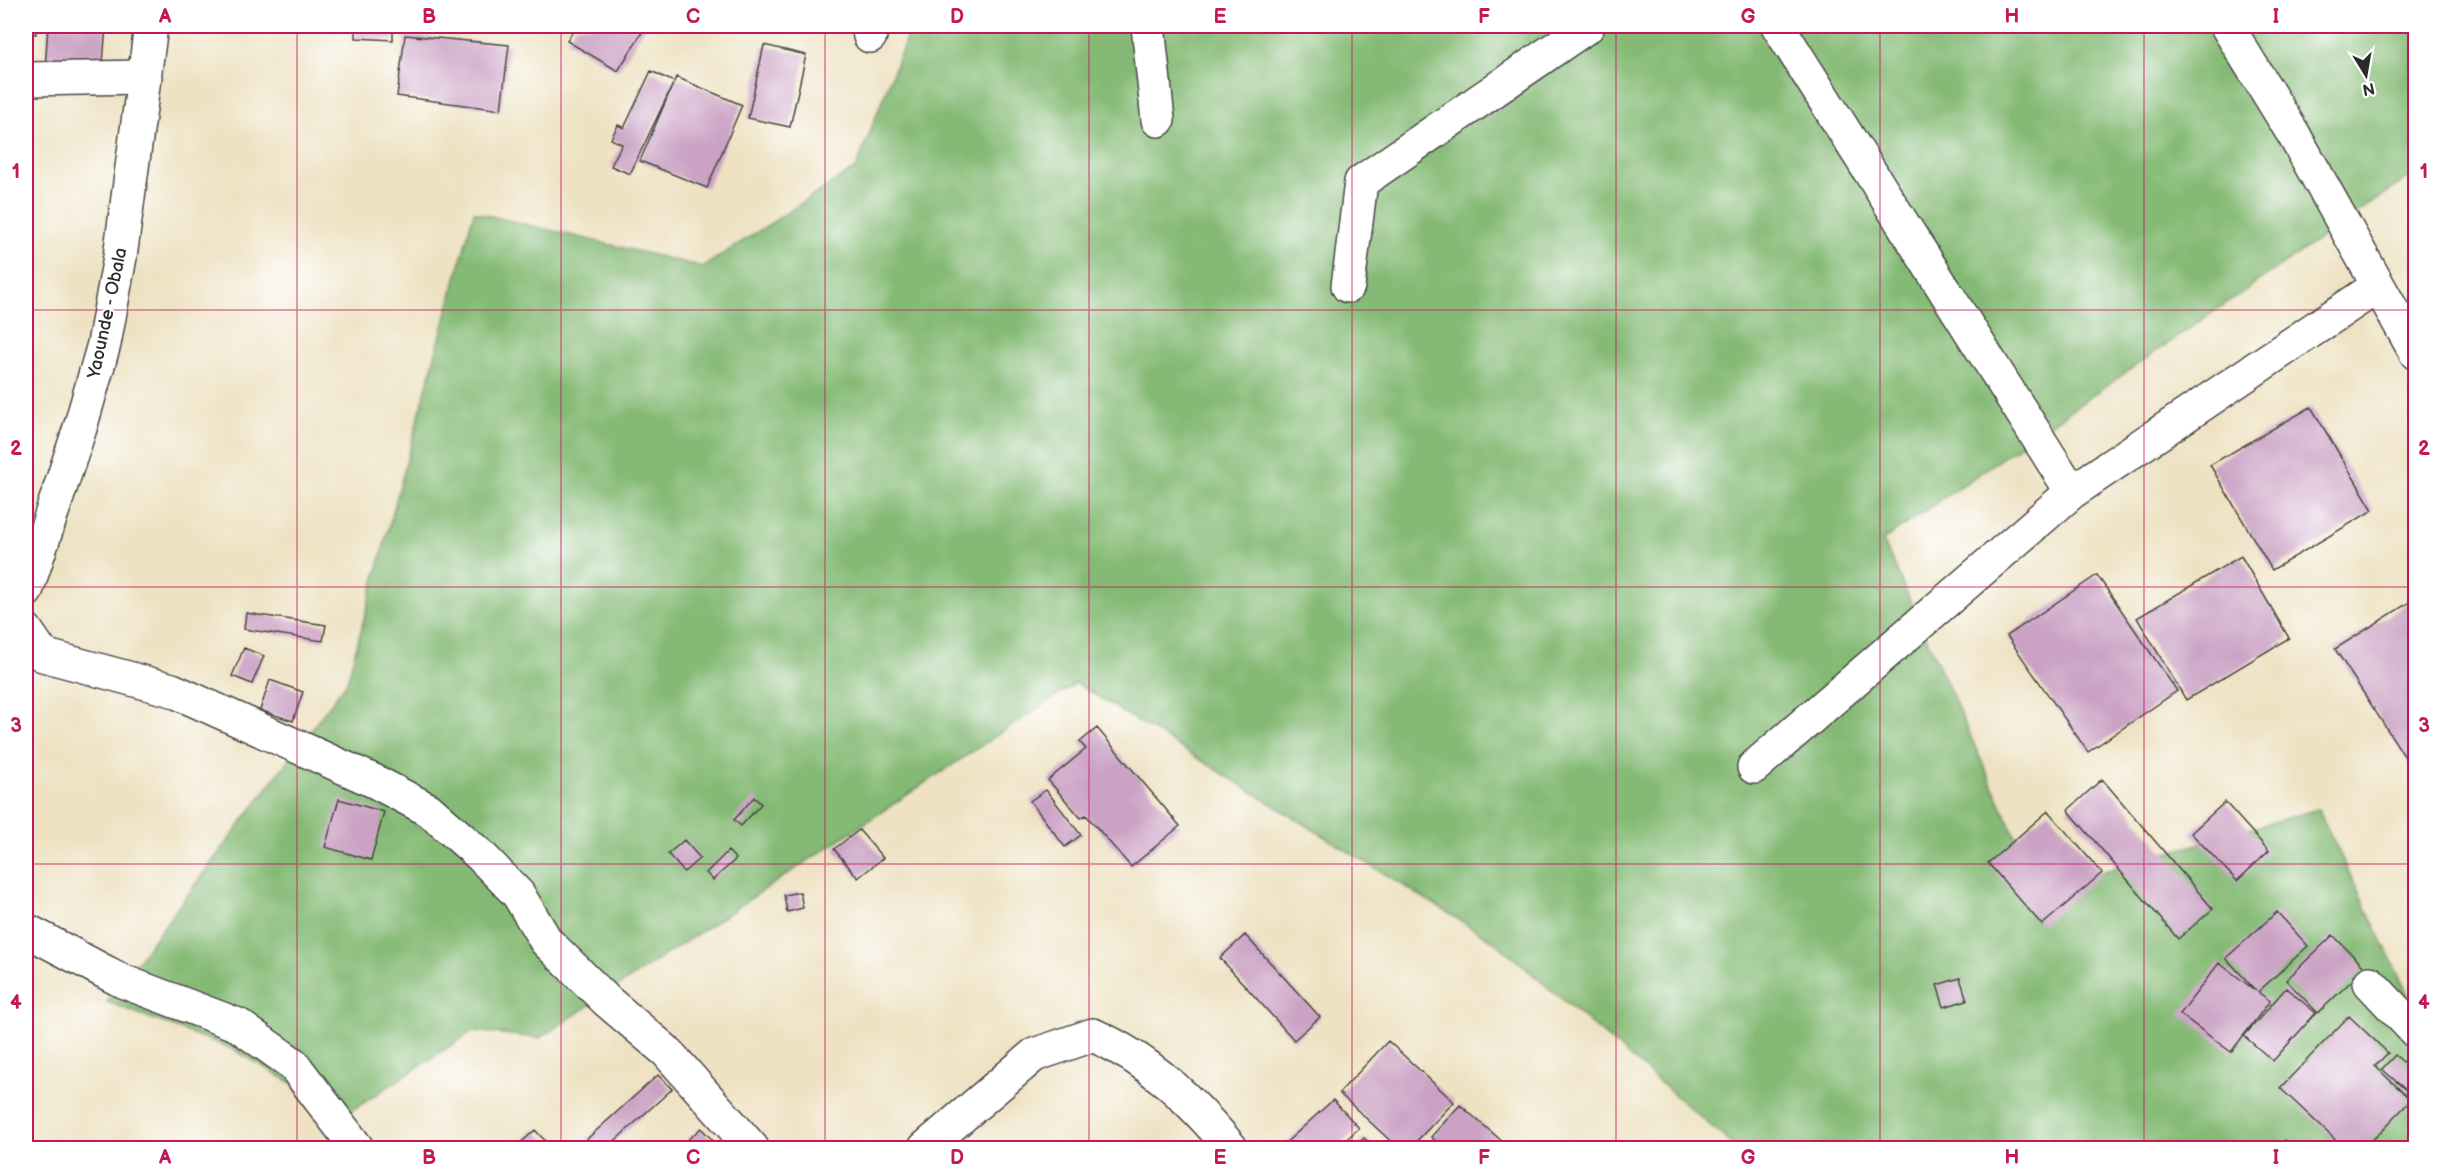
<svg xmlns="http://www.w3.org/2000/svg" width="2441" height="1174" viewBox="0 0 2441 1174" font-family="'Balsamiq Sans',sans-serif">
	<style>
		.forest { fill: #84ba75; stroke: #587250; stroke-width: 1.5 }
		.building { fill: #cba2c4 }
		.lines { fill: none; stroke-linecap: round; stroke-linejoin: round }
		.minor-casing { stroke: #484642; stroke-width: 36 }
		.trunk-casing { stroke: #484642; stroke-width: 36 }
		.minor { stroke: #fff; stroke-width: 33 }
		.trunk { stroke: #fff; stroke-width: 33 }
		.grid { fill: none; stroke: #c2185b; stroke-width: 1.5; stroke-opacity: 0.55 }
		.labels { text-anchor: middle; stroke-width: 4.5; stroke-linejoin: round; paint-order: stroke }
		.street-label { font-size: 18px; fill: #2b2b2b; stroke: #fff }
		.neatline { fill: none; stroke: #c2185b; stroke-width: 2 }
		.grid-label { font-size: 20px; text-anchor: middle; font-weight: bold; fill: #c2185b }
	</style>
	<rect width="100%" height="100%" fill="#fff"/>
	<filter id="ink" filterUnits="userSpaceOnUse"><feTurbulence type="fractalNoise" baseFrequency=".0167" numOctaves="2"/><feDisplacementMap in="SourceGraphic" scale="12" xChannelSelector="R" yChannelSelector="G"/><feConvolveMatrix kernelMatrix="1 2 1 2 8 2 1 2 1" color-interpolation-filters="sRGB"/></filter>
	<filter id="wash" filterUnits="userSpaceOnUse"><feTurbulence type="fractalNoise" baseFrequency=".008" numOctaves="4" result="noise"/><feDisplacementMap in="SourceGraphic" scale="24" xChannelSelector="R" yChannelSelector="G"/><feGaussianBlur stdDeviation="1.35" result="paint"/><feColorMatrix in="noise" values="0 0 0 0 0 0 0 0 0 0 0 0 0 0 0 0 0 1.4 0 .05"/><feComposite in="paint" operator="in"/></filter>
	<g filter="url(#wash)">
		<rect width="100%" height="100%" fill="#eee2c3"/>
		<path class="forest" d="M 911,26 L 2415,26 L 2415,173 L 1883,540 L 2039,890 L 2318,809 L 2415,1009 L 2415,1148 L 1737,1148 L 1495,942 L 1076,683 L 540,1038 L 473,1031 L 325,1128 L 292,1083 L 233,1049 L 107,1002 L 347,682 L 474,212 L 703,267 L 856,168 Z"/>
		<g id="blocks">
			<path class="building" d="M 26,26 L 36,26 L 36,34 L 26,34 Z
				M 48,26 L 106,26 L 102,75 L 45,70 Z
				M 356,26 L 393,26 L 393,40 L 356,38 Z
				M 576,26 L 646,26 L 618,71 L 567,41 Z
				M 405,35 L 509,45 L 501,110 L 397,96 Z
				M 764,45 L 806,55 L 790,127 L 748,118 Z
				M 651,71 L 674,82 L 676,77 L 742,105 L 707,188 L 640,161 L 673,84 L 630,174 L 611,166 L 622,144 L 611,139 L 618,125 L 624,128 Z
				M 2311,407 L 2373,510 L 2272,570 L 2210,465 Z
				M 2241,556 L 2289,638 L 2186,700 L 2137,618 Z
				M 2097,575 L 2177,691 L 2088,752 L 2007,636 Z
				M 2416,598 L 2416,774 L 2335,649 Z
				M 246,613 L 326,625 L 323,641 L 244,629 Z
				M 244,648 L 264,656 L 252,684 L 232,676 Z
				M 270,680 L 303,692 L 293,721 L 260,710 Z
				M 1097,728 L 1180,826 L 1131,867 L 1086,815 L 1081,818 L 1048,780 L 1086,749 L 1080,742 Z
				M 2102,779 L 2213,909 L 2178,939 L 2068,810 Z
				M 1046,790 L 1081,835 L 1065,847 L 1030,801 Z
				M 754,797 L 761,804 L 741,826 L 734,820 Z
				M 339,799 L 384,812 L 371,860 L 325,847 Z
				M 2225,802 L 2269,851 L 2237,881 L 2191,833 Z
				M 2048,811 L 2102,873 L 2042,925 L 1988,863 Z
				M 859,830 L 883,858 L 858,878 L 834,849 Z
				M 684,840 L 700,858 L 684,872 L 668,854 Z
				M 728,851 L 736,859 L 713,880 L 706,873 Z
				M 800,892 L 803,908 L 787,912 L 784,895 Z
				M 2277,912 L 2308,946 L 2258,992 L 2270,1001 L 2231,1052 L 2180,1014 L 2219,963 L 2256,991 L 2226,958 Z
				M 1245,935 L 1320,1017 L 1294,1040 L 1220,958 Z
				M 2333,935 L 2365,968 L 2318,1013 L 2286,980 Z
				M 1960,978 L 1967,1000 L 1944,1007 L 1937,985 Z
				M 2286,988 L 2316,1013 L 2273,1061 L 2244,1036 Z
				M 2349,1016 L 2388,1053 L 2375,1066 L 2411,1100 L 2365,1148 L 2344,1148 L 2280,1088 Z
				M 1388,1041 L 1454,1102 L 1410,1148 L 1398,1148 L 1339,1093 Z
				M 2395,1055 L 2416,1073 L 2416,1082 L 2407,1091 L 2382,1069 Z
				M 658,1075 L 672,1089 L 607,1148 L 577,1148 Z
				M 1333,1100 L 1359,1128 L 1337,1148 L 1280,1148 Z
				M 1460,1105 L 1510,1148 L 1444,1148 L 1431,1137 Z
				M 701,1128 L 720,1148 L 684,1148 L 681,1146 Z
				M 535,1130 L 552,1148 L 515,1148 Z
				M 1364,1138 L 1376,1148 L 1355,1148 Z
				M 2285,1140 L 2294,1148 L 2277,1148 Z"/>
		</g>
	</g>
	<g filter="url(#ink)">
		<use href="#blocks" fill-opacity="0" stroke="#484642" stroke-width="1.5"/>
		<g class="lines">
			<defs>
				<path id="minor" d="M 868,26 L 870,36
					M 1148,26 L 1158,120
					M 1778,26 L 2072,492
					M 2227,26 L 2294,135 L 2416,353
					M 26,79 L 145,77
					M 1348,286 L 1361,182 L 1588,26
					M 26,630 L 43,655 L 172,690 L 374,781 L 429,810 L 481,856 L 518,894 L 546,941 L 607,1001 L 667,1052 L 752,1148
					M 1754,767 L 2072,492 L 2378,286
					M 26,930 L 122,981 L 238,1025 L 293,1064 L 357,1148
					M 2370,983 L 2416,1032
					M 925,1148 L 1034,1055 L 1093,1035 C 1150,1060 1192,1101 1231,1148"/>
				<path id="trunk" d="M 26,591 L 80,428 L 104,344 L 120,257 L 151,26"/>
			</defs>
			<use href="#minor" class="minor-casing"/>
			<use href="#trunk" class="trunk-casing"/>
			<use href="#minor" class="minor"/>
			<use href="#trunk" class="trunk"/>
		</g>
	</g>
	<path class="grid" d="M 297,26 L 297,1148M 561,26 L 561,1148M 825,26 L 825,1148M 1089,26 L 1089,1148M 1352,26 L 1352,1148M 1616,26 L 1616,1148M 1880,26 L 1880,1148M 2144,26 L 2144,1148M 26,310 L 2416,310M 26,587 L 2416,587M 26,864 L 2416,864"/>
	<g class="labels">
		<g class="street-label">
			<text transform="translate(107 313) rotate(-78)" y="6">Yaounde - Obala</text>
		</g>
	</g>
	<rect width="2441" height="1174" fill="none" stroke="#fff" stroke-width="66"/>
	<g transform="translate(2366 75) rotate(169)" stroke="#ffffff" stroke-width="4.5" paint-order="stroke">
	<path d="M0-4.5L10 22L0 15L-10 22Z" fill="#2b2b2b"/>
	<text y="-9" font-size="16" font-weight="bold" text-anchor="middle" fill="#2b2b2b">N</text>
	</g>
	<rect x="33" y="33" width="2375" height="1108" class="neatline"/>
	<g class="grid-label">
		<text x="165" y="23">A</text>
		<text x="429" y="23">B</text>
		<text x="693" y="23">C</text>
		<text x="957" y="23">D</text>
		<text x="1220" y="23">E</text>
		<text x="1484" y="23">F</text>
		<text x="1748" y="23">G</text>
		<text x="2012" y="23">H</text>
		<text x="2276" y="23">I</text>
		<text x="16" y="178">1</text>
		<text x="2424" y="178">1</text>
		<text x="16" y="455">2</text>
		<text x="2424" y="455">2</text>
		<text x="16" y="732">3</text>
		<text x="2424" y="732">3</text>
		<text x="16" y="1009">4</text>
		<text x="2424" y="1009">4</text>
		<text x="165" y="1164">A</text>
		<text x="429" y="1164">B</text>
		<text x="693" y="1164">C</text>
		<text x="957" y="1164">D</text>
		<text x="1220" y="1164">E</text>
		<text x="1484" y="1164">F</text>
		<text x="1748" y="1164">G</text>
		<text x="2012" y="1164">H</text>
		<text x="2276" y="1164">I</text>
	</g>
</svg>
